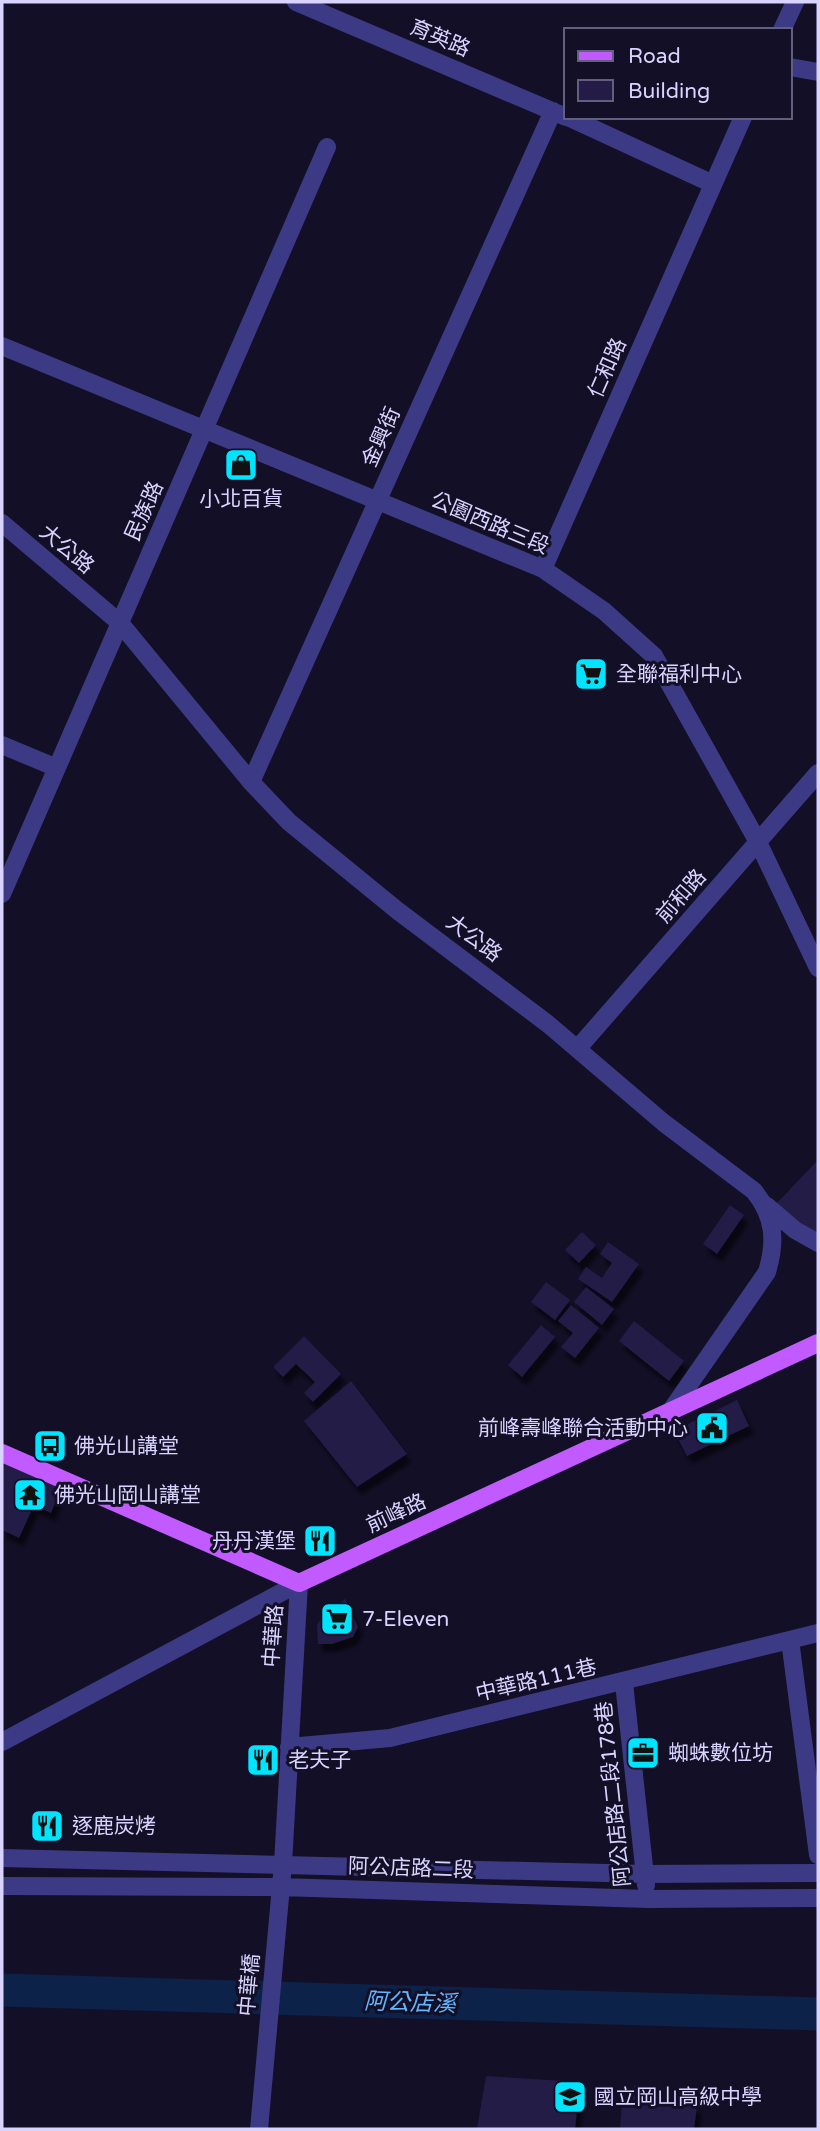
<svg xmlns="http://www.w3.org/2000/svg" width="820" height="2131" viewBox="0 0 820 2131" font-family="'Varela Round','Noto Sans TC',sans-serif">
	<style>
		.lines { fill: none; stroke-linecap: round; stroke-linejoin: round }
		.river { stroke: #0c2248; stroke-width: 33 }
		.building { fill: #241b47; filter: url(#shadow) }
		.minor { stroke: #3d3a85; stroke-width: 18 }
		.major { stroke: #c25bff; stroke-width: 18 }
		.labels { text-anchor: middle; stroke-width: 6; stroke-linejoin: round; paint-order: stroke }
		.street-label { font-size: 21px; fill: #d9d4ff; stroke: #130f26 }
		.poi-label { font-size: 21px; fill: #d9d4ff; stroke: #130f26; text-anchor: start }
		.water-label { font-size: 23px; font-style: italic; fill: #62b6ff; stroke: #130f26 }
	</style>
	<defs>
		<filter id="shadow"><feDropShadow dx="4.5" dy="8" stdDeviation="2" flood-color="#0009"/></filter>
	</defs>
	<rect width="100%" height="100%" fill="#130f26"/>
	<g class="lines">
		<path class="river" d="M 2,1990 L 818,2014"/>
	</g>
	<path class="building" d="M 818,1160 L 818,1234 L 807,1229 L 776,1204 Z
		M 730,1205 L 744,1215 L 717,1254 L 703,1244 Z
		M 582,1232 L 596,1245 L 579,1263 L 565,1250 Z
		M 608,1242 L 639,1264 L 612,1302 L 578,1279 L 586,1267 L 602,1278 L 612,1263 L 600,1254 Z
		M 546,1282 L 570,1300 L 555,1320 L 531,1302 Z
		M 586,1287 L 614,1309 L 602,1325 L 574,1302 Z
		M 571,1305 L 599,1328 L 575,1358 L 561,1347 L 573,1333 L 558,1321 Z
		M 634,1321 L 684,1361 L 669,1381 L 619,1341 Z
		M 541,1325 L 555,1337 L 522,1377 L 508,1365 Z
		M 304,1336 L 341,1374 L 313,1402 L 304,1393 L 315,1382 L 296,1364 L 283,1377 L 273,1367 Z
		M 351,1381 L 407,1454 L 357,1487 L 304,1421 Z
		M 737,1400 L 749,1426 L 687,1456 L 674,1431 Z
		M 2,1458 L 63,1485 L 51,1513 L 34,1505 L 19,1538 L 2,1530 Z
		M 345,1599 L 358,1627 L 353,1637 L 332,1644 L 318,1644 L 317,1625 L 324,1613 Z
		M 486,2076 L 580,2082 L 575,2129 L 477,2129 Z
		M 634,2085 L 687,2090 L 685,2104 L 697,2105 L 694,2129 L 620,2129 L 623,2091 L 633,2093 Z"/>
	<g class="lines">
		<path class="minor" d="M 296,2 L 566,117
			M 782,30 L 795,2
			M 790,67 L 818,72
			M 568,117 L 713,184
			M 2,346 L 543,569 L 604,611 L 654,656 L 758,842 L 818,968
			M 2,523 L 120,623 L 251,782 L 289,822 L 398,911 L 548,1024 L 664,1123 L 754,1191 C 775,1217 776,1242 767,1272 L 670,1412
			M 543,569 L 743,117
			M 2,745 L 57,768
			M 251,782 L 553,111
			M 2,894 L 327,147
			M 578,1048 L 818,773
			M 767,1206 L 795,1230 L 818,1243
			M 790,1640 L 818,1855
			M 624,1683 L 646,1885
			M 2,1742 L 299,1583
			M 289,1747 L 390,1738 L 818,1633
			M 2,1858 L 645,1874 L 818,1873
			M 2,1886 L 281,1887 L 648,1899 L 818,1898
			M 259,2129 L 283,1864 L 299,1583"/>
		<path class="major" d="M 2,1453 L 299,1583 L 818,1343"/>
	</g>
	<defs>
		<symbol id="shop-square" viewBox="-11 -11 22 22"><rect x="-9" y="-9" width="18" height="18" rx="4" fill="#00e5ff" stroke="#130f26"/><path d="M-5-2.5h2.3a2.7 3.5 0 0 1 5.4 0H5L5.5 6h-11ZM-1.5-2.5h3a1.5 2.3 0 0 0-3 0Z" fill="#111"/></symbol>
		<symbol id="supermarket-square" viewBox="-11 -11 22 22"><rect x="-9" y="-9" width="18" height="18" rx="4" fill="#00e5ff" stroke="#130f26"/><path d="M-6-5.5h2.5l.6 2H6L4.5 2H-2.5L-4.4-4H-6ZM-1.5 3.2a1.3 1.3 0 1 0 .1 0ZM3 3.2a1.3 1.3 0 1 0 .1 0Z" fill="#111"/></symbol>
		<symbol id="civic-square" viewBox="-11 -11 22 22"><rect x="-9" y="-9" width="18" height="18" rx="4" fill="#00e5ff" stroke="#130f26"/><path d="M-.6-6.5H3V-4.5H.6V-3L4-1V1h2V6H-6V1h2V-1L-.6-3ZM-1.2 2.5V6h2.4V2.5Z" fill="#111"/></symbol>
		<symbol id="bus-square" viewBox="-11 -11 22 22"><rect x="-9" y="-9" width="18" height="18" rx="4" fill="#00e5ff" stroke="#130f26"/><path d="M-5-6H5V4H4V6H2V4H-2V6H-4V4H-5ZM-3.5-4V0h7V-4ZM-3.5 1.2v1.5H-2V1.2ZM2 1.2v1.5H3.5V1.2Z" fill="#111"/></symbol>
		<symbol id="temple-square" viewBox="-11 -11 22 22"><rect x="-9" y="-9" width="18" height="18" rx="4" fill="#00e5ff" stroke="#130f26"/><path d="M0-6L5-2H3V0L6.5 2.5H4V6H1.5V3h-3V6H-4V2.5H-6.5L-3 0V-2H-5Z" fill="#111"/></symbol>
		<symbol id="restaurant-square" viewBox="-11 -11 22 22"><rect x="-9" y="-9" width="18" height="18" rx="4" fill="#00e5ff" stroke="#130f26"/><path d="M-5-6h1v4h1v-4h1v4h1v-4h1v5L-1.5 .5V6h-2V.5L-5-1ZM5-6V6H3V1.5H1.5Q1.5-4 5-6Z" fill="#111"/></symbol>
		<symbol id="office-square" viewBox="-11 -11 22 22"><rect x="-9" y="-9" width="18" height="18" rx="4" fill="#00e5ff" stroke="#130f26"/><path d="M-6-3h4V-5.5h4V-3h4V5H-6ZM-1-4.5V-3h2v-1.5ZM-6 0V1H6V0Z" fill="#111"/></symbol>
		<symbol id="school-square" viewBox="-11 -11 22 22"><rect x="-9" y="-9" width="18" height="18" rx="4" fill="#00e5ff" stroke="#130f26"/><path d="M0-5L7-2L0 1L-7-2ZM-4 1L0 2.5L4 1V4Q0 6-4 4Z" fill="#111"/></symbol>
	</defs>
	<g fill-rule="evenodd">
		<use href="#shop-square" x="222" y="446" width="38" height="38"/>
		<use href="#supermarket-square" x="572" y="655" width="38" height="38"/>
		<use href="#civic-square" x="693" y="1409" width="38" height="38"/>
		<use href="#bus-square" x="31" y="1427" width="38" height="38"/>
		<use href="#temple-square" x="11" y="1476" width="38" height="38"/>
		<use href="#restaurant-square" x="301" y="1522" width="38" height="38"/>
		<use href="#supermarket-square" x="318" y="1600" width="38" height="38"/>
		<use href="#office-square" x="624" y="1734" width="38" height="38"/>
		<use href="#restaurant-square" x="244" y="1741" width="38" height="38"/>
		<use href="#restaurant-square" x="28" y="1807" width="38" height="38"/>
		<use href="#school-square" x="551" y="2078" width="38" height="38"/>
	</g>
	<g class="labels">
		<g class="street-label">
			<text transform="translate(440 38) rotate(23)" y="7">育英路</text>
			<text transform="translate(607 368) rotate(-66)" y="7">仁和路</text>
			<text transform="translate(381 437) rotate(-66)" y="7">金興街</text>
			<text transform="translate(144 511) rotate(-66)" y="7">民族路</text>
			<text transform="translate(490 523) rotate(23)" y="7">公園西路三段</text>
			<text transform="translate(67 549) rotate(40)" y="7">大公路</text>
			<text transform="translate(681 896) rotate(-49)" y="7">前和路</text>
			<text transform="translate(474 938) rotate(37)" y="7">大公路</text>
			<text transform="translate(396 1513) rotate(-25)" y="7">前峰路</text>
			<text transform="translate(273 1636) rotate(-86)" y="7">中華路</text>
			<text transform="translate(536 1680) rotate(-13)" y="7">中華路111巷</text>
			<text transform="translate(613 1794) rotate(-96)" y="7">阿公店路二段178巷</text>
			<text transform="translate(411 1868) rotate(2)" y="7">阿公店路二段</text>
			<text transform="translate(249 1985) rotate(-85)" y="7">中華橋</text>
		</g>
		<g class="poi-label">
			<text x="241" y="506" text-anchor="middle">小北百貨</text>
			<text x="616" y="681">全聯福利中心</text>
			<text x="688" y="1435" text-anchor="end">前峰壽峰聯合活動中心</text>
			<text x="74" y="1453">佛光山講堂</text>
			<text x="54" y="1502">佛光山岡山講堂</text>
			<text x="296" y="1548" text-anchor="end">丹丹漢堡</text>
			<text x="362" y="1626">7-Eleven</text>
			<text x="668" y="1760">蜘蛛數位坊</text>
			<text x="288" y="1767">老夫子</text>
			<text x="72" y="1833">逐鹿炭烤</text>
			<text x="594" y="2104">國立岡山高級中學</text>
		</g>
		<g class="water-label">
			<text transform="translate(410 2002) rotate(2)" y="8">阿公店溪</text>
		</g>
	</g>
	<rect width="820" height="2131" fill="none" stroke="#d9d4ff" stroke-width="7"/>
	<rect x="564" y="28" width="228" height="91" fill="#130f26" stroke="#625e7d" stroke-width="2"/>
	<rect x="578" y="51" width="35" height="10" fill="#c25bff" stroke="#625e7d" stroke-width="2"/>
	<text x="628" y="63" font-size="21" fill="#d9d4ff">Road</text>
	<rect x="578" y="80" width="35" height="21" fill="#241b47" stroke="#625e7d" stroke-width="2"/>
	<text x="628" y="98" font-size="21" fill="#d9d4ff">Building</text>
</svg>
